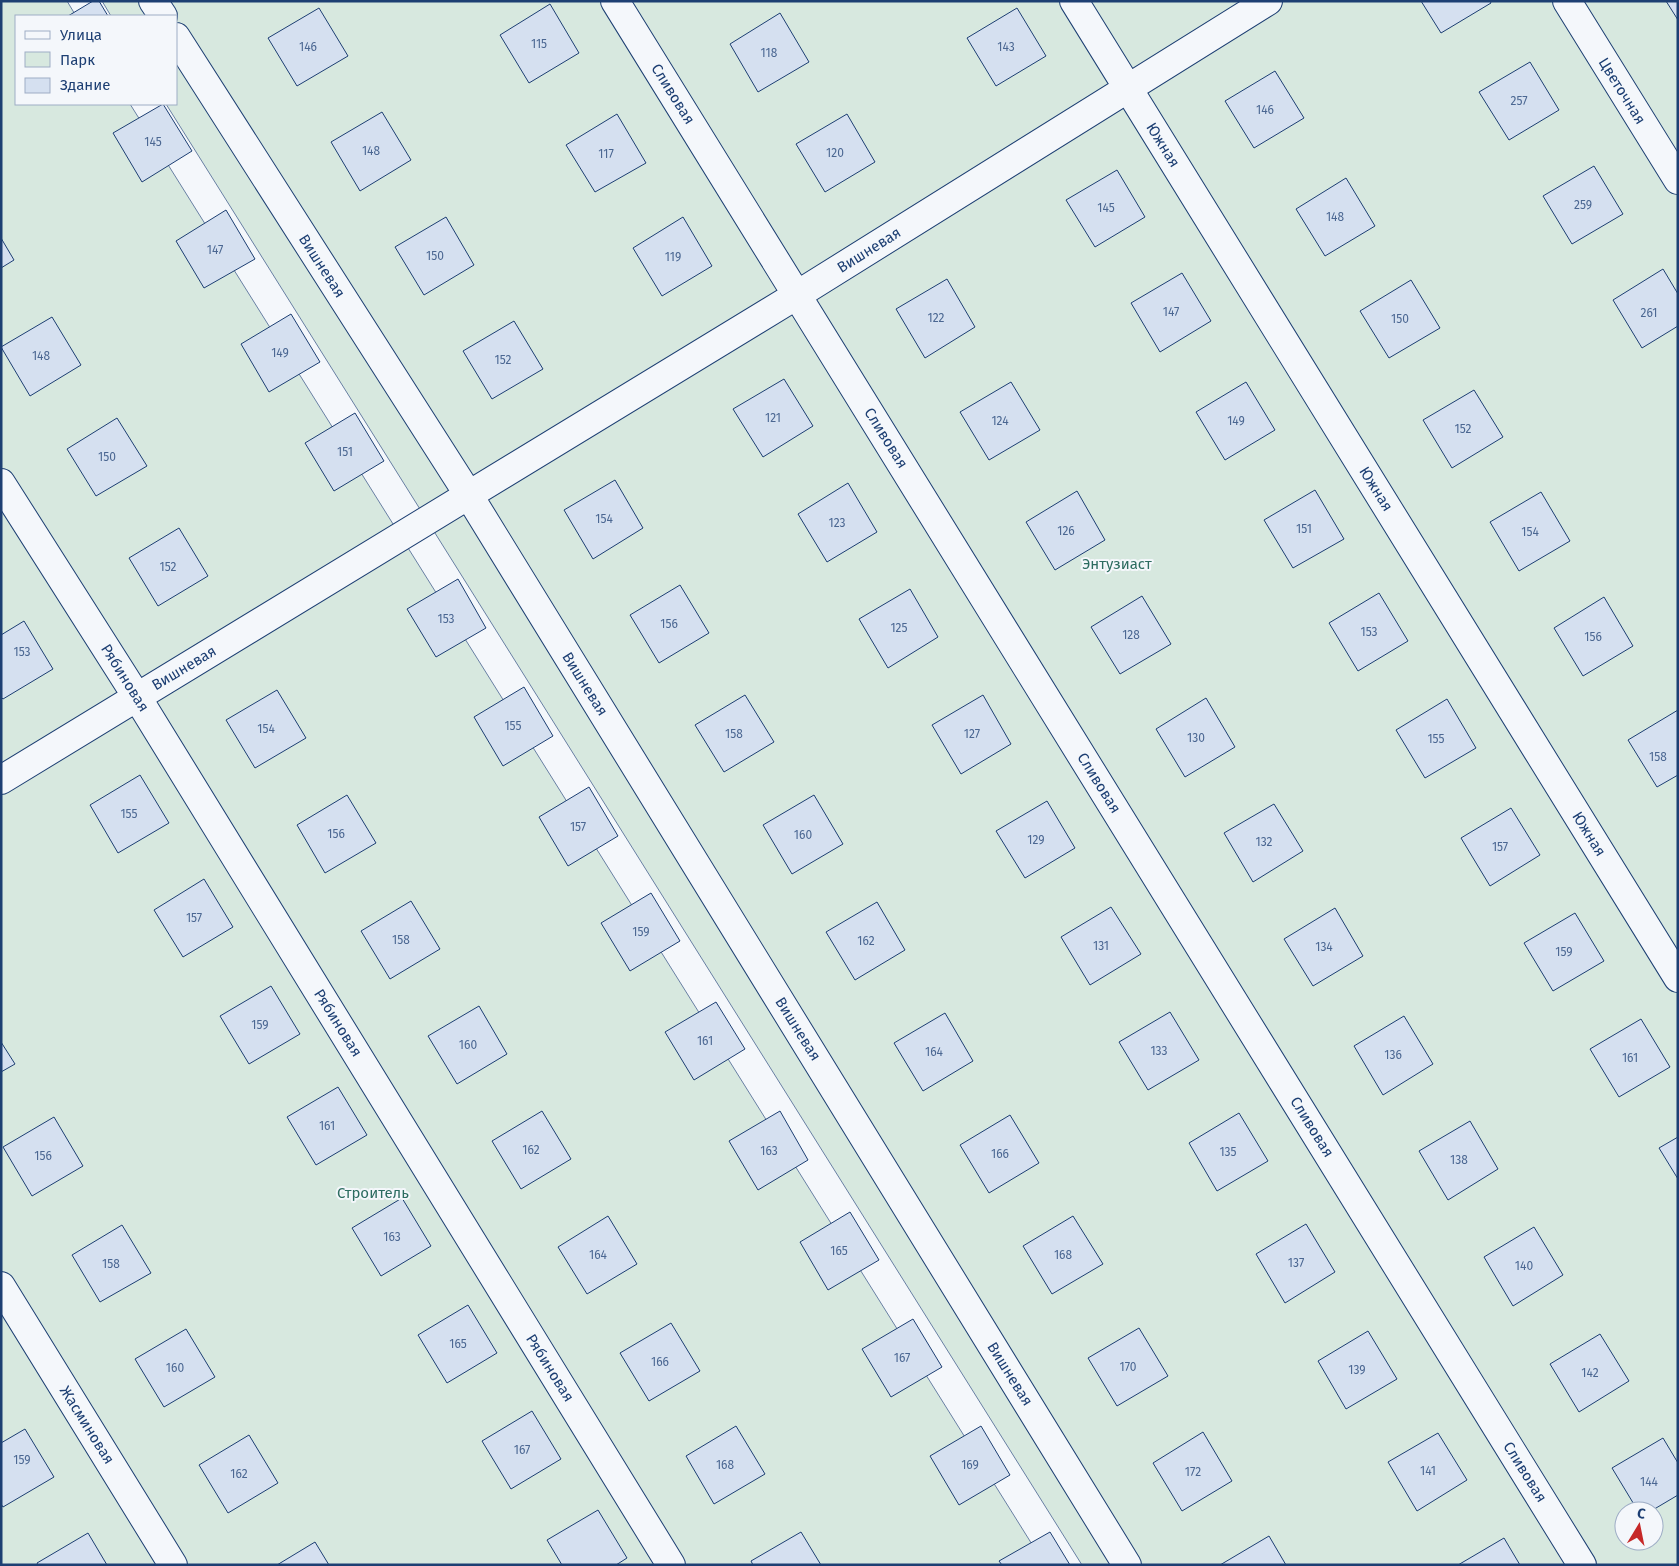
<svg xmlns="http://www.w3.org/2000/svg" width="1679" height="1566" viewBox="0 0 1679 1566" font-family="'Fira Sans',sans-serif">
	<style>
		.green { fill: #d7e8df; stroke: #687fa3; fill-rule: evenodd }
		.building { fill: #d5e0f0; stroke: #1d3f73 }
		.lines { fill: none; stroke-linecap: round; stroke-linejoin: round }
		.minor-casing { stroke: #1d3f73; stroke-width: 30 }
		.minor { stroke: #f4f7fb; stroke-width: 28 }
		.labels { text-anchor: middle; stroke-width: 4; stroke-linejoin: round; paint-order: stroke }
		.number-label { font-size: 12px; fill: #4b6792 }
		.street-label { font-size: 15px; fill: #1d3f73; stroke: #f4f7fb }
		.park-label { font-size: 15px; fill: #2c6c60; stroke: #f4f7fb }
	</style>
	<rect width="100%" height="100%" fill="#f4f7fb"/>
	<path class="green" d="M 1,1 L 67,1 L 76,16 L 16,16 L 16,104 L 130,104 L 1045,1565 L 1,1565 Z
		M 102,1 L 1678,1 L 1678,1565 L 1082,1565 L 166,104 L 176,104 L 176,16 L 111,16 ZM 1624,1511 L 1654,1511 L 1654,1541 L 1624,1541 Z"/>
	<path class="building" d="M 93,1 L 99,1 L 108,16 L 68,16 Z
		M 1421,1 L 1490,1 L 1491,3 L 1441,33 Z
		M 1666,1 L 1678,1 L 1678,20 Z
		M 550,4 L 579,53 L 529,83 L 500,35 Z
		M 319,8 L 348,56 L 297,86 L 268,38 Z
		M 1017,8 L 1046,56 L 996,86 L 967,38 Z
		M 780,13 L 809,62 L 758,92 L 730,44 Z
		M 1530,62 L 1559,110 L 1509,140 L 1479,92 Z
		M 1275,71 L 1304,118 L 1254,148 L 1225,101 Z
		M 163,104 L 192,151 L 142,182 L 113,133 Z
		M 382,112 L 411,160 L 360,191 L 331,142 Z
		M 617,114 L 646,163 L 595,192 L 566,145 Z
		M 847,114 L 875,162 L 825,192 L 796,144 Z
		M 1594,166 L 1623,214 L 1572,244 L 1543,196 Z
		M 1117,170 L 1145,217 L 1095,247 L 1066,200 Z
		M 1346,178 L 1375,226 L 1325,256 L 1296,209 Z
		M 226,210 L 255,259 L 204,288 L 176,241 Z
		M 446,217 L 474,265 L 424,295 L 395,247 Z
		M 683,217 L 712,266 L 662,296 L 633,248 Z
		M 1,238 L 14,260 L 1,268 Z
		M 1663,269 L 1678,294 L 1678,326 L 1642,348 L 1613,300 Z
		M 1182,273 L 1211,321 L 1160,352 L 1131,303 Z
		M 947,279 L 975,327 L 925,358 L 896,309 Z
		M 1411,280 L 1440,328 L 1389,358 L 1360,311 Z
		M 291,314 L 320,362 L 269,392 L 241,344 Z
		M 52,317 L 81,365 L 30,396 L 1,347 Z
		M 514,321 L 543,369 L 492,399 L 463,351 Z
		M 784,379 L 813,426 L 763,457 L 733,409 Z
		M 1011,382 L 1040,430 L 989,460 L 960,412 Z
		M 1246,382 L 1275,430 L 1225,460 L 1196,412 Z
		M 1474,390 L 1503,437 L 1452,468 L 1423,420 Z
		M 355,413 L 384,461 L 334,491 L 305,443 Z
		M 117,418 L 147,466 L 96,496 L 67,449 Z
		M 615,480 L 643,528 L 593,559 L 564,510 Z
		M 848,483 L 877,532 L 827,562 L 798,514 Z
		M 1315,490 L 1344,539 L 1293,568 L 1264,520 Z
		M 1077,491 L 1105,540 L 1055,570 L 1026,522 Z
		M 1541,492 L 1570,541 L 1519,571 L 1490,522 Z
		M 179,528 L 208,576 L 158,606 L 129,558 Z
		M 458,579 L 486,628 L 436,657 L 407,609 Z
		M 680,585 L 709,633 L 659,663 L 630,615 Z
		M 910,589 L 938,637 L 888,668 L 859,619 Z
		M 1379,593 L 1408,641 L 1358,671 L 1329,623 Z
		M 1142,596 L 1171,644 L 1120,674 L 1091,627 Z
		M 1604,597 L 1633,646 L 1583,676 L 1554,628 Z
		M 24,621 L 53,669 L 3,699 L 1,697 L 1,635 Z
		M 524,687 L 553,736 L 503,766 L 474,717 Z
		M 277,690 L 306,738 L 255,768 L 226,720 Z
		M 745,695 L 774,742 L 724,772 L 695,725 Z
		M 983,695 L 1011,744 L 961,774 L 932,725 Z
		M 1206,698 L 1235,747 L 1185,777 L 1156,729 Z
		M 1447,699 L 1476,748 L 1425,778 L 1396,730 Z
		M 1678,710 L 1678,775 L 1657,787 L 1628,740 Z
		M 140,775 L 169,823 L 118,853 L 90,805 Z
		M 589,787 L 618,836 L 568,866 L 539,817 Z
		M 347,795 L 376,843 L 325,873 L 297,825 Z
		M 814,795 L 843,844 L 792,874 L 763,825 Z
		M 1047,801 L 1075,848 L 1025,878 L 996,831 Z
		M 1274,804 L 1303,851 L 1253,882 L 1224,833 Z
		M 1511,808 L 1540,855 L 1490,886 L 1461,838 Z
		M 204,879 L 233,927 L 183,957 L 154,910 Z
		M 651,893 L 680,941 L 630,971 L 601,923 Z
		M 411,901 L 440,949 L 390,979 L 361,931 Z
		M 877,902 L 905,950 L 855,980 L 826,932 Z
		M 1111,907 L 1141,954 L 1090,985 L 1061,937 Z
		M 1335,908 L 1363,956 L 1313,986 L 1284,939 Z
		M 1575,913 L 1604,961 L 1553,991 L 1524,943 Z
		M 271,986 L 300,1034 L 249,1064 L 220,1016 Z
		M 716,1002 L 745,1049 L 694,1080 L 665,1032 Z
		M 479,1006 L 507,1054 L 457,1084 L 428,1036 Z
		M 1170,1012 L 1199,1060 L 1148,1090 L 1119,1042 Z
		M 945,1013 L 973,1061 L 923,1091 L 894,1043 Z
		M 1404,1016 L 1433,1064 L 1383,1095 L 1354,1046 Z
		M 1641,1019 L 1670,1067 L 1619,1097 L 1590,1049 Z
		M 1,1042 L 15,1064 L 1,1072 Z
		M 338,1087 L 367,1135 L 316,1165 L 287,1117 Z
		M 542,1111 L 571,1159 L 521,1189 L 492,1141 Z
		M 780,1111 L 808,1160 L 758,1190 L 729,1141 Z
		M 1239,1113 L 1268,1161 L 1217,1191 L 1189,1143 Z
		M 1010,1115 L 1039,1163 L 989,1193 L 960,1145 Z
		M 54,1117 L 83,1166 L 32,1196 L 3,1147 Z
		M 1470,1121 L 1498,1169 L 1448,1200 L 1419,1151 Z
		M 1678,1137 L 1678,1179 L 1659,1148 Z
		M 402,1198 L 431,1246 L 381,1276 L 352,1228 Z
		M 850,1212 L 879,1260 L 828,1290 L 800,1242 Z
		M 608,1216 L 637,1264 L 587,1294 L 558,1247 Z
		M 1073,1216 L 1103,1264 L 1052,1294 L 1023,1246 Z
		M 1306,1224 L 1335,1272 L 1285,1303 L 1256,1254 Z
		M 122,1225 L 151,1273 L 100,1302 L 72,1255 Z
		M 1534,1227 L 1563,1275 L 1513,1306 L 1484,1257 Z
		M 468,1305 L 497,1353 L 447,1383 L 418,1335 Z
		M 913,1319 L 942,1367 L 891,1397 L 862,1349 Z
		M 671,1323 L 700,1371 L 649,1401 L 620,1353 Z
		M 1139,1328 L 1168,1376 L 1117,1406 L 1088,1358 Z
		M 186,1329 L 215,1377 L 164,1407 L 135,1359 Z
		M 1368,1331 L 1397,1379 L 1346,1409 L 1318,1361 Z
		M 1600,1334 L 1629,1381 L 1579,1412 L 1550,1364 Z
		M 532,1411 L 561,1459 L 511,1489 L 482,1441 Z
		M 736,1426 L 765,1474 L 714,1504 L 686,1456 Z
		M 981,1426 L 1010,1475 L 959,1505 L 930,1456 Z
		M 25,1429 L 54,1477 L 3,1507 L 1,1504 L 1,1443 Z
		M 1203,1432 L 1232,1481 L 1182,1511 L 1153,1463 Z
		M 1438,1433 L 1467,1480 L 1417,1511 L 1388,1462 Z
		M 249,1435 L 278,1483 L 228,1513 L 199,1465 Z
		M 1663,1438 L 1678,1463 L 1678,1495 L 1651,1511 L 1638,1511 L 1612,1468 Z
		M 598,1510 L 627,1558 L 616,1565 L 562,1565 L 547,1540 Z
		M 801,1532 L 821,1565 L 753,1565 L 751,1561 Z
		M 1050,1532 L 1070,1565 L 1002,1565 L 999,1561 Z
		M 88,1533 L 107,1565 L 38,1565 L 37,1563 Z
		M 1269,1536 L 1286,1565 L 1220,1565 Z
		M 1504,1538 L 1520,1565 L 1458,1565 Z
		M 315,1542 L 329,1565 L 277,1565 Z"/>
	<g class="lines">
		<defs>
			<path id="minor" d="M 153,1 L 163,16
				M 615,1 L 1582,1565
				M 1074,1 L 1678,978
				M 1567,1 L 1678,180
				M 176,37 L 468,494 L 1127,1565
				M 1,483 L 137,697 L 671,1565
				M 1,780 L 797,295 L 1268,1
				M 1,1286 L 173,1565"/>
		</defs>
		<use href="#minor" class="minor-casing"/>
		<use href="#minor" class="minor"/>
	</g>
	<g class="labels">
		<g class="number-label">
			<text x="539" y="48">115</text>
			<text x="308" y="51">146</text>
			<text x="1006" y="51">143</text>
			<text x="769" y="57">118</text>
			<text x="1519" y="105">257</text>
			<text x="1265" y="114">146</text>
			<text x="153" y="146">145</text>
			<text x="371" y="155">148</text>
			<text x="835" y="157">120</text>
			<text x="606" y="158">117</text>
			<text x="1583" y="209">259</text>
			<text x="1106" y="212">145</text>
			<text x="1335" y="221">148</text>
			<text x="215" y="254">147</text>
			<text x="435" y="260">150</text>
			<text x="673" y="261">119</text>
			<text x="1171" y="316">147</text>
			<text x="1649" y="317">261</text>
			<text x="936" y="322">122</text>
			<text x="1400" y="323">150</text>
			<text x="280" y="357">149</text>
			<text x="41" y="360">148</text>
			<text x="503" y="364">152</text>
			<text x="773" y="422">121</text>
			<text x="1000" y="425">124</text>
			<text x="1236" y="425">149</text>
			<text x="1463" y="433">152</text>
			<text x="345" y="456">151</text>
			<text x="107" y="461">150</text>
			<text x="604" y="523">154</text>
			<text x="837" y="527">123</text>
			<text x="1304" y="533">151</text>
			<text x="1066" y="535">126</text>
			<text x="1530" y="536">154</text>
			<text x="168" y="571">152</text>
			<text x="446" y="623">153</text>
			<text x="669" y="628">156</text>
			<text x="899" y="632">125</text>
			<text x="1369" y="636">153</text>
			<text x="1131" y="639">128</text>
			<text x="1593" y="641">156</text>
			<text x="22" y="656">153</text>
			<text x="513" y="730">155</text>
			<text x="266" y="733">154</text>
			<text x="734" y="738">158</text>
			<text x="972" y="738">127</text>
			<text x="1196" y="742">130</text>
			<text x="1436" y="743">155</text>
			<text x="1658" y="761">158</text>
			<text x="129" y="818">155</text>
			<text x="578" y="831">157</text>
			<text x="336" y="838">156</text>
			<text x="803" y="839">160</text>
			<text x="1036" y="844">129</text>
			<text x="1264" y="846">132</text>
			<text x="1500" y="851">157</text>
			<text x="194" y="922">157</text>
			<text x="641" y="936">159</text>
			<text x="401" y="944">158</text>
			<text x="866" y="945">162</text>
			<text x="1101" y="950">131</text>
			<text x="1324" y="951">134</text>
			<text x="1564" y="956">159</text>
			<text x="260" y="1029">159</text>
			<text x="705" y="1045">161</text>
			<text x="468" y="1049">160</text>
			<text x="1159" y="1055">133</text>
			<text x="934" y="1056">164</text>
			<text x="1393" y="1059">136</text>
			<text x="1630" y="1062">161</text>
			<text x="327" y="1130">161</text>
			<text x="531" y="1154">162</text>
			<text x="769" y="1155">163</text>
			<text x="1228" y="1156">135</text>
			<text x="1000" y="1158">166</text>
			<text x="43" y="1160">156</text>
			<text x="1459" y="1164">138</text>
			<text x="392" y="1241">163</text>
			<text x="839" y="1255">165</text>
			<text x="598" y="1259">164</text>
			<text x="1063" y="1259">168</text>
			<text x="1296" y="1267">137</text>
			<text x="111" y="1268">158</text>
			<text x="1524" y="1270">140</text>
			<text x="458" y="1348">165</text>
			<text x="902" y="1362">167</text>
			<text x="660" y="1366">166</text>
			<text x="1128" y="1371">170</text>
			<text x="175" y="1372">160</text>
			<text x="1357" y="1374">139</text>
			<text x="1590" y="1377">142</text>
			<text x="522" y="1454">167</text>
			<text x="22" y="1464">159</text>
			<text x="725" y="1469">168</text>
			<text x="970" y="1469">169</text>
			<text x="1428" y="1475">141</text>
			<text x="1193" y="1476">172</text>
			<text x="239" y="1478">162</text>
			<text x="1649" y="1486">144</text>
		</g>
		<g class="street-label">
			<text transform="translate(1622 91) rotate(58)" y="5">Цветочная</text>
			<text transform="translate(673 94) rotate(58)" y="5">Сливовая</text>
			<text transform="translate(1163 145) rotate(58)" y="5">Южная</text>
			<text transform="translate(869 250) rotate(-32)" y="5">Вишневая</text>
			<text transform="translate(322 266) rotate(57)" y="5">Вишневая</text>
			<text transform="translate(886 438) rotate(58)" y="5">Сливовая</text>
			<text transform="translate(1376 489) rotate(58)" y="5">Южная</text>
			<text transform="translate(184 668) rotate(-31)" y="5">Вишневая</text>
			<text transform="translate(125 678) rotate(58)" y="5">Рябиновая</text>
			<text transform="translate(585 684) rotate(58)" y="5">Вишневая</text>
			<text transform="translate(1099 783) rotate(58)" y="5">Сливовая</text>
			<text transform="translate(1589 834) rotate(58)" y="5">Южная</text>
			<text transform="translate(338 1023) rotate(58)" y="5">Рябиновая</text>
			<text transform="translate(798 1029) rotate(58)" y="5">Вишневая</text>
			<text transform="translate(1312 1127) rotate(58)" y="5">Сливовая</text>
			<text transform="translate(550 1368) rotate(58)" y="5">Рябиновая</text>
			<text transform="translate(1010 1374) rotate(58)" y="5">Вишневая</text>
			<text transform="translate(87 1425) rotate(58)" y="5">Жасминовая</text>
			<text transform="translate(1525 1472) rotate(58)" y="5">Сливовая</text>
		</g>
		<g class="park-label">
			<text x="1117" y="569">Энтузиаст</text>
			<text x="373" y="1198">Строитель</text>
		</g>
	</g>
	<rect width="1679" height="1566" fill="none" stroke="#1d3f73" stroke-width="5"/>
	<rect x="15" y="15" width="162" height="90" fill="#f4f7fb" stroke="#9eadc5"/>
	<rect x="25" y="31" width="25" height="8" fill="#f4f7fb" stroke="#9eadc5"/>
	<text x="60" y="40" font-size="15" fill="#1d3f73">Улица</text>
	<rect x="25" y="52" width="25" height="15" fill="#d7e8df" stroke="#9eadc5"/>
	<text x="60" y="65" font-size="15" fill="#1d3f73">Парк</text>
	<rect x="25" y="78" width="25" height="15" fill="#d5e0f0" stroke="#9eadc5"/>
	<text x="60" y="90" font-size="15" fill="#1d3f73">Здание</text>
	<g transform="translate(1639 1526) rotate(10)"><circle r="24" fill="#f4f7fb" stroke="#9eadc5"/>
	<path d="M0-4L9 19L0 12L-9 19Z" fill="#c62828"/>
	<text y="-8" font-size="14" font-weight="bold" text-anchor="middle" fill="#1d3f73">С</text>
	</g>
</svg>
